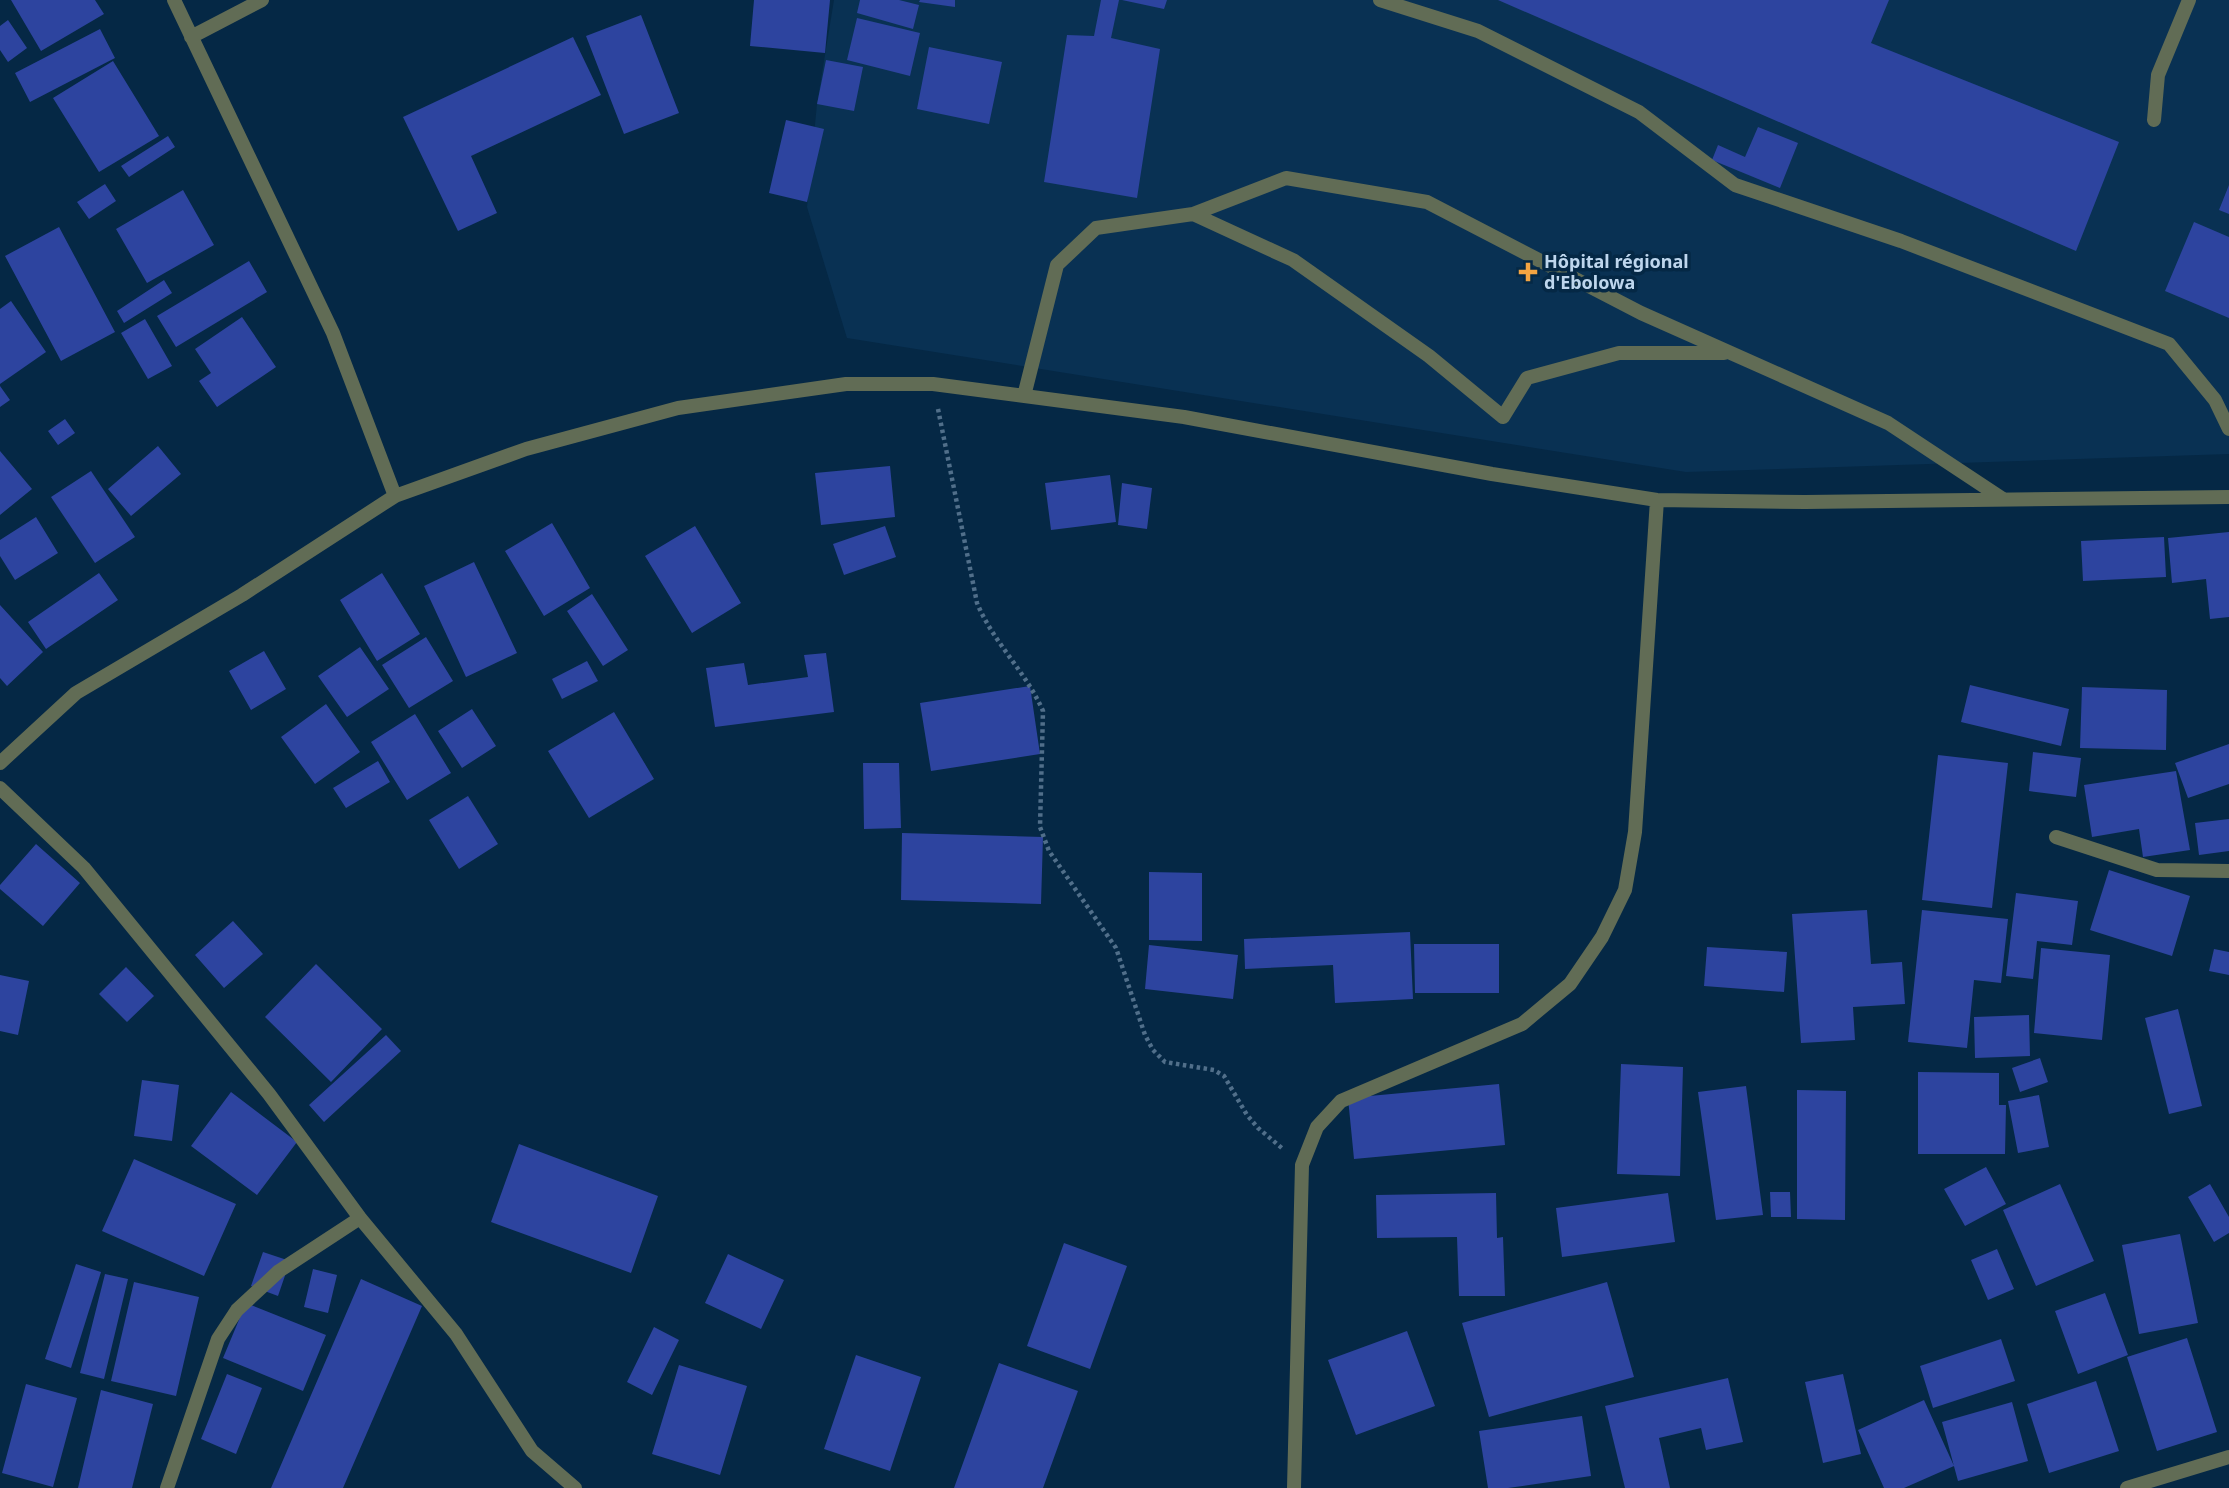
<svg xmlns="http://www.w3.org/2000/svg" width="2229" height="1488" viewBox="0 0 2229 1488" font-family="'Noto Sans',sans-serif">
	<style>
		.built { fill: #093153 }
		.building { fill: #2d449f }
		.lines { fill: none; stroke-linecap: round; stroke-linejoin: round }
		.path { stroke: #516f8a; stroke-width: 4.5; stroke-dasharray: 3.5 3.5; stroke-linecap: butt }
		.service { stroke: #616c55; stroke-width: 14 }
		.minor { stroke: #616c55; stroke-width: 14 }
		.poi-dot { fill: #f3a442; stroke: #052845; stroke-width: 2.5 }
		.labels { text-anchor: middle; stroke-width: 7; stroke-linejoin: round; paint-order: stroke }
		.poi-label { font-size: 18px; font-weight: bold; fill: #bed6ed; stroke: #052845; text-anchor: start }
	</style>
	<rect width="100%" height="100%" fill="#052845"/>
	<path class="built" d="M 834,0 L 2229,0 L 2229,454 L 1686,472 L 847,338 L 807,207 L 817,104 Z"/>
	<path class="building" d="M 11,0 L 95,0 L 104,14 L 41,51 Z
		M 754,0 L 830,0 L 825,53 L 750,46 Z
		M 860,0 L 899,0 L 919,5 L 913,29 L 857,13 Z
		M 920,0 L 955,0 L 955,7 L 919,2 Z
		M 1101,0 L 1119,0 L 1111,38 L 1160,49 L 1137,198 L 1044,182 L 1067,35 L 1094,36 Z
		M 1122,0 L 1167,0 L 1164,9 Z
		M 1498,0 L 1889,0 L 1871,43 L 2119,142 L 2076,251 Z
		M 641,15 L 679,113 L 624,134 L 586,36 Z
		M 857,18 L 920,33 L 910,76 L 847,60 Z
		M 8,20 L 27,48 L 8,62 L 0,50 L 0,26 Z
		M 100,29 L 115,58 L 30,102 L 15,73 Z
		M 573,37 L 601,95 L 471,156 L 497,213 L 458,231 L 403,117 Z
		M 929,47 L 1002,62 L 989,124 L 917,109 Z
		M 826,60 L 863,67 L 854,111 L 817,104 Z
		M 113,61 L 159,136 L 99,172 L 53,98 Z
		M 786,120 L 824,129 L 807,202 L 769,193 Z
		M 1758,127 L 1798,143 L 1780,188 L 1712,160 L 1718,145 L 1745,157 Z
		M 168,136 L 175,147 L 129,177 L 121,166 Z
		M 105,184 L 116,201 L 89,219 L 77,202 Z
		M 2229,185 L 2229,214 L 2219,210 Z
		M 183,190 L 214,245 L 147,283 L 116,229 Z
		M 2194,222 L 2229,237 L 2229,318 L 2165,291 Z
		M 59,227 L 115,332 L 61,361 L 5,256 Z
		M 249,261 L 267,292 L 176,347 L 157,316 Z
		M 164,280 L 172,293 L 124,323 L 117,311 Z
		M 11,301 L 46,352 L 0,384 L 0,309 Z
		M 242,317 L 276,367 L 217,407 L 199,381 L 211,373 L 195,349 Z
		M 145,319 L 172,366 L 148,379 L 121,333 Z
		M 0,386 L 10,400 L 0,407 Z
		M 65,419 L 75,433 L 58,445 L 48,431 Z
		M 158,446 L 181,474 L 131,516 L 108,489 Z
		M 0,451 L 32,489 L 0,515 Z
		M 890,466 L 895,517 L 821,525 L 815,473 Z
		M 91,471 L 135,537 L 95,563 L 51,497 Z
		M 1110,475 L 1116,522 L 1051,530 L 1045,483 Z
		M 1122,483 L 1152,488 L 1147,529 L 1118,525 Z
		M 36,517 L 58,553 L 15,580 L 0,556 L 0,540 Z
		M 552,523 L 590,588 L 544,616 L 505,551 Z
		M 695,526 L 741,603 L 692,633 L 645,556 Z
		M 885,526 L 896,557 L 844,575 L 833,544 Z
		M 2229,532 L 2229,617 L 2210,619 L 2206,579 L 2172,583 L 2168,538 Z
		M 2164,537 L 2166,577 L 2083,581 L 2081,541 Z
		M 474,562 L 517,653 L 466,677 L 424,586 Z
		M 99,573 L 118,600 L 46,649 L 28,622 Z
		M 382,573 L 420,634 L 377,661 L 340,600 Z
		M 592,594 L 628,650 L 603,666 L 567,611 Z
		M 0,605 L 43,652 L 7,686 L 0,678 Z
		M 426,637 L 453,681 L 409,708 L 382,665 Z
		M 360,647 L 389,689 L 347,717 L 318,676 Z
		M 264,651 L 286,689 L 251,710 L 229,671 Z
		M 826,653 L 834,712 L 715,727 L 706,668 L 744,663 L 748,685 L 808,677 L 804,655 Z
		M 587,661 L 598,681 L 562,699 L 552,679 Z
		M 1970,685 L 2069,709 L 2061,746 L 1961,722 Z
		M 1030,686 L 1040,754 L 931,771 L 920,703 Z
		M 2082,687 L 2167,690 L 2166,750 L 2080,748 Z
		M 326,704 L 360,752 L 315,784 L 281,737 Z
		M 472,709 L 496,746 L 462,768 L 438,731 Z
		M 614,712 L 654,779 L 589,818 L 548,751 Z
		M 415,714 L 451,773 L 407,800 L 371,742 Z
		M 2229,744 L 2229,784 L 2188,798 L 2175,763 Z
		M 2033,752 L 2081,758 L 2076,797 L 2029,791 Z
		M 1938,755 L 2008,763 L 1992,908 L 1922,900 Z
		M 378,761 L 390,782 L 346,808 L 333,788 Z
		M 863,763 L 899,763 L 901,828 L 864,829 Z
		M 2176,771 L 2190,850 L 2143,857 L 2139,829 L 2092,837 L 2084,785 Z
		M 468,796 L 498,844 L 459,869 L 429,820 Z
		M 2229,819 L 2229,851 L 2199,855 L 2195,823 Z
		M 902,833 L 1043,837 L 1041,904 L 901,900 Z
		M 36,844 L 80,883 L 43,926 L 0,889 L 0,885 Z
		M 2109,870 L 2190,896 L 2172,956 L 2090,930 Z
		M 1149,872 L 1202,873 L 1202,941 L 1149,940 Z
		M 2016,893 L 2078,901 L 2072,945 L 2037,941 L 2033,979 L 2006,976 Z
		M 1867,910 L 1871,964 L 1902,962 L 1905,1004 L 1853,1007 L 1855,1040 L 1801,1043 L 1792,914 Z
		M 1922,910 L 2008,919 L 2001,983 L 1974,980 L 1967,1048 L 1908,1042 Z
		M 233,921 L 263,954 L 224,988 L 195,955 Z
		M 1410,932 L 1413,999 L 1335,1003 L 1333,965 L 1245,969 L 1244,939 Z
		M 1414,944 L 1499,944 L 1499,993 L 1415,993 Z
		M 1149,945 L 1238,955 L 1233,999 L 1145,989 Z
		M 1707,947 L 1787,952 L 1784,992 L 1704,986 Z
		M 2041,948 L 2110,955 L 2102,1040 L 2034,1033 Z
		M 2214,949 L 2229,952 L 2229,975 L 2209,971 Z
		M 316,964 L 382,1029 L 331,1082 L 265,1017 Z
		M 126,967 L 154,996 L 127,1022 L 99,994 Z
		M 0,975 L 29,981 L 18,1035 L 0,1031 Z
		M 2178,1009 L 2202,1106 L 2169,1114 L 2145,1018 Z
		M 2029,1015 L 2030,1056 L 1975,1058 L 1974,1017 Z
		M 386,1035 L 401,1051 L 324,1122 L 309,1105 Z
		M 2040,1058 L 2048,1082 L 2020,1092 L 2012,1068 Z
		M 1621,1064 L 1683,1067 L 1680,1176 L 1617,1174 Z
		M 1918,1072 L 1999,1073 L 1999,1105 L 2006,1105 L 2005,1154 L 1918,1154 Z
		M 142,1080 L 179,1085 L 172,1141 L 134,1136 Z
		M 1499,1084 L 1505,1145 L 1354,1159 L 1348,1098 Z
		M 1746,1086 L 1763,1215 L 1716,1220 L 1698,1092 Z
		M 1797,1090 L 1846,1091 L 1845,1220 L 1797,1219 Z
		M 231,1092 L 297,1142 L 257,1195 L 191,1146 Z
		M 2039,1095 L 2049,1147 L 2018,1153 L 2008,1101 Z
		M 519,1144 L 658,1196 L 631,1273 L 491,1222 Z
		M 134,1159 L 236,1204 L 204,1276 L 102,1231 Z
		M 1986,1167 L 2006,1204 L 1965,1226 L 1944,1189 Z
		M 2060,1184 L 2094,1261 L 2036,1286 L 2003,1210 Z
		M 2210,1184 L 2229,1217 L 2229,1233 L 2214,1242 L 2188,1197 Z
		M 1770,1192 L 1790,1192 L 1791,1217 L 1771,1217 Z
		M 1496,1193 L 1497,1238 L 1503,1237 L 1505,1296 L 1459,1296 L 1457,1237 L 1377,1238 L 1376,1195 Z
		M 1668,1193 L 1675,1242 L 1562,1257 L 1556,1208 Z
		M 2180,1234 L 2198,1323 L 2139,1334 L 2122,1245 Z
		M 1064,1243 L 1127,1266 L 1090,1369 L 1027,1346 Z
		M 1997,1249 L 2014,1289 L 1988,1300 L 1971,1260 Z
		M 263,1252 L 290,1261 L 278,1296 L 251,1286 Z
		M 728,1254 L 784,1280 L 761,1329 L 705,1303 Z
		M 76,1264 L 101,1272 L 71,1368 L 45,1359 Z
		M 313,1269 L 337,1275 L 328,1313 L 304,1307 Z
		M 105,1274 L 128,1279 L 104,1379 L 80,1373 Z
		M 361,1279 L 422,1306 L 343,1488 L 271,1488 Z
		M 134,1282 L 199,1297 L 176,1396 L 111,1381 Z
		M 1607,1282 L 1634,1377 L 1489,1417 L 1462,1323 Z
		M 2105,1293 L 2128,1355 L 2078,1374 L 2055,1311 Z
		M 246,1303 L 326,1335 L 303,1391 L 223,1358 Z
		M 654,1327 L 679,1340 L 652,1395 L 627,1382 Z
		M 1407,1331 L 1435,1406 L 1356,1435 L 1328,1360 Z
		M 2187,1338 L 2217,1432 L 2157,1451 L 2127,1357 Z
		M 2001,1339 L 2015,1381 L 1933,1408 L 1920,1366 Z
		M 856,1355 L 921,1377 L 890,1471 L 824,1449 Z
		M 999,1363 L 1078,1391 L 1043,1488 L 954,1488 Z
		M 679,1365 L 747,1386 L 720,1475 L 652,1454 Z
		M 227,1374 L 262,1388 L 236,1454 L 201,1439 Z
		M 1843,1374 L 1861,1454 L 1823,1463 L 1805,1382 Z
		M 1728,1378 L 1743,1442 L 1706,1450 L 1701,1428 L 1659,1438 L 1670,1488 L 1625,1488 L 1605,1406 Z
		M 2096,1381 L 2119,1451 L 2049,1473 L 2027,1404 Z
		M 26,1384 L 77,1398 L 53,1487 L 2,1473 Z
		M 101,1390 L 153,1404 L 132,1488 L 78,1488 Z
		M 1924,1400 L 1954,1466 L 1904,1488 L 1884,1488 L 1858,1430 Z
		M 2012,1402 L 2028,1461 L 1958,1481 L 1942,1422 Z
		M 1582,1416 L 1591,1476 L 1508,1488 L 1488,1488 L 1479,1431 Z"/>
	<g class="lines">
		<path class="path" d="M 938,409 L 977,603 C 993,642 1026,672 1043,711 L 1040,827 L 1049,851 L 1116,948 L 1145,1035 L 1153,1050 L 1165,1062 L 1214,1070 L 1224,1076 L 1247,1115 L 1258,1128 L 1283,1149"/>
		<path class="service" d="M 2154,120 L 2158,75 L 2189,0"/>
		<path class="minor" d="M 174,0 L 333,333 L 395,496
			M 1380,0 L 1478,31 L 1639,112 L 1735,185 L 1901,241 L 2169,344 L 2215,400 L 2229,429
			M 191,37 L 262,0
			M 1193,214 L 1293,260 L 1429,356 L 1503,417 L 1527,378 L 1619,353 L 1724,353
			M 1024,396 L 1057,265 L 1096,228 L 1193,214 L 1286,178 L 1427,202 L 1641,313 L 1888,423 L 2003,499
			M 0,763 L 76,693 L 242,595 L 395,496 L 526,449 L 678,408 L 846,384 L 933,384 L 1184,417 L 1492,474 L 1657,500 L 1805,502 L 2229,497
			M 0,788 L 84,868 L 269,1094 L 360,1218 L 456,1334 L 532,1451 L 575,1488
			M 2056,837 L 2157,870 L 2229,871
			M 167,1488 L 218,1339 L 237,1310 L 279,1271 L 360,1218
			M 1294,1488 L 1302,1165 L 1317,1127 L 1341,1101 L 1522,1024 L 1570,984 L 1602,937 L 1625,890 L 1635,832 L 1657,500
			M 2127,1488 L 2229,1457"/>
	</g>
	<path class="poi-dot" d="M1524.5 261.5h7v7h7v7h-7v7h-7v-7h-7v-7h7z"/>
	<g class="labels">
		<g class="poi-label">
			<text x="1544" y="268">Hôpital régional<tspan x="1544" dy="21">d'Ebolowa</tspan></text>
		</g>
	</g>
</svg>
